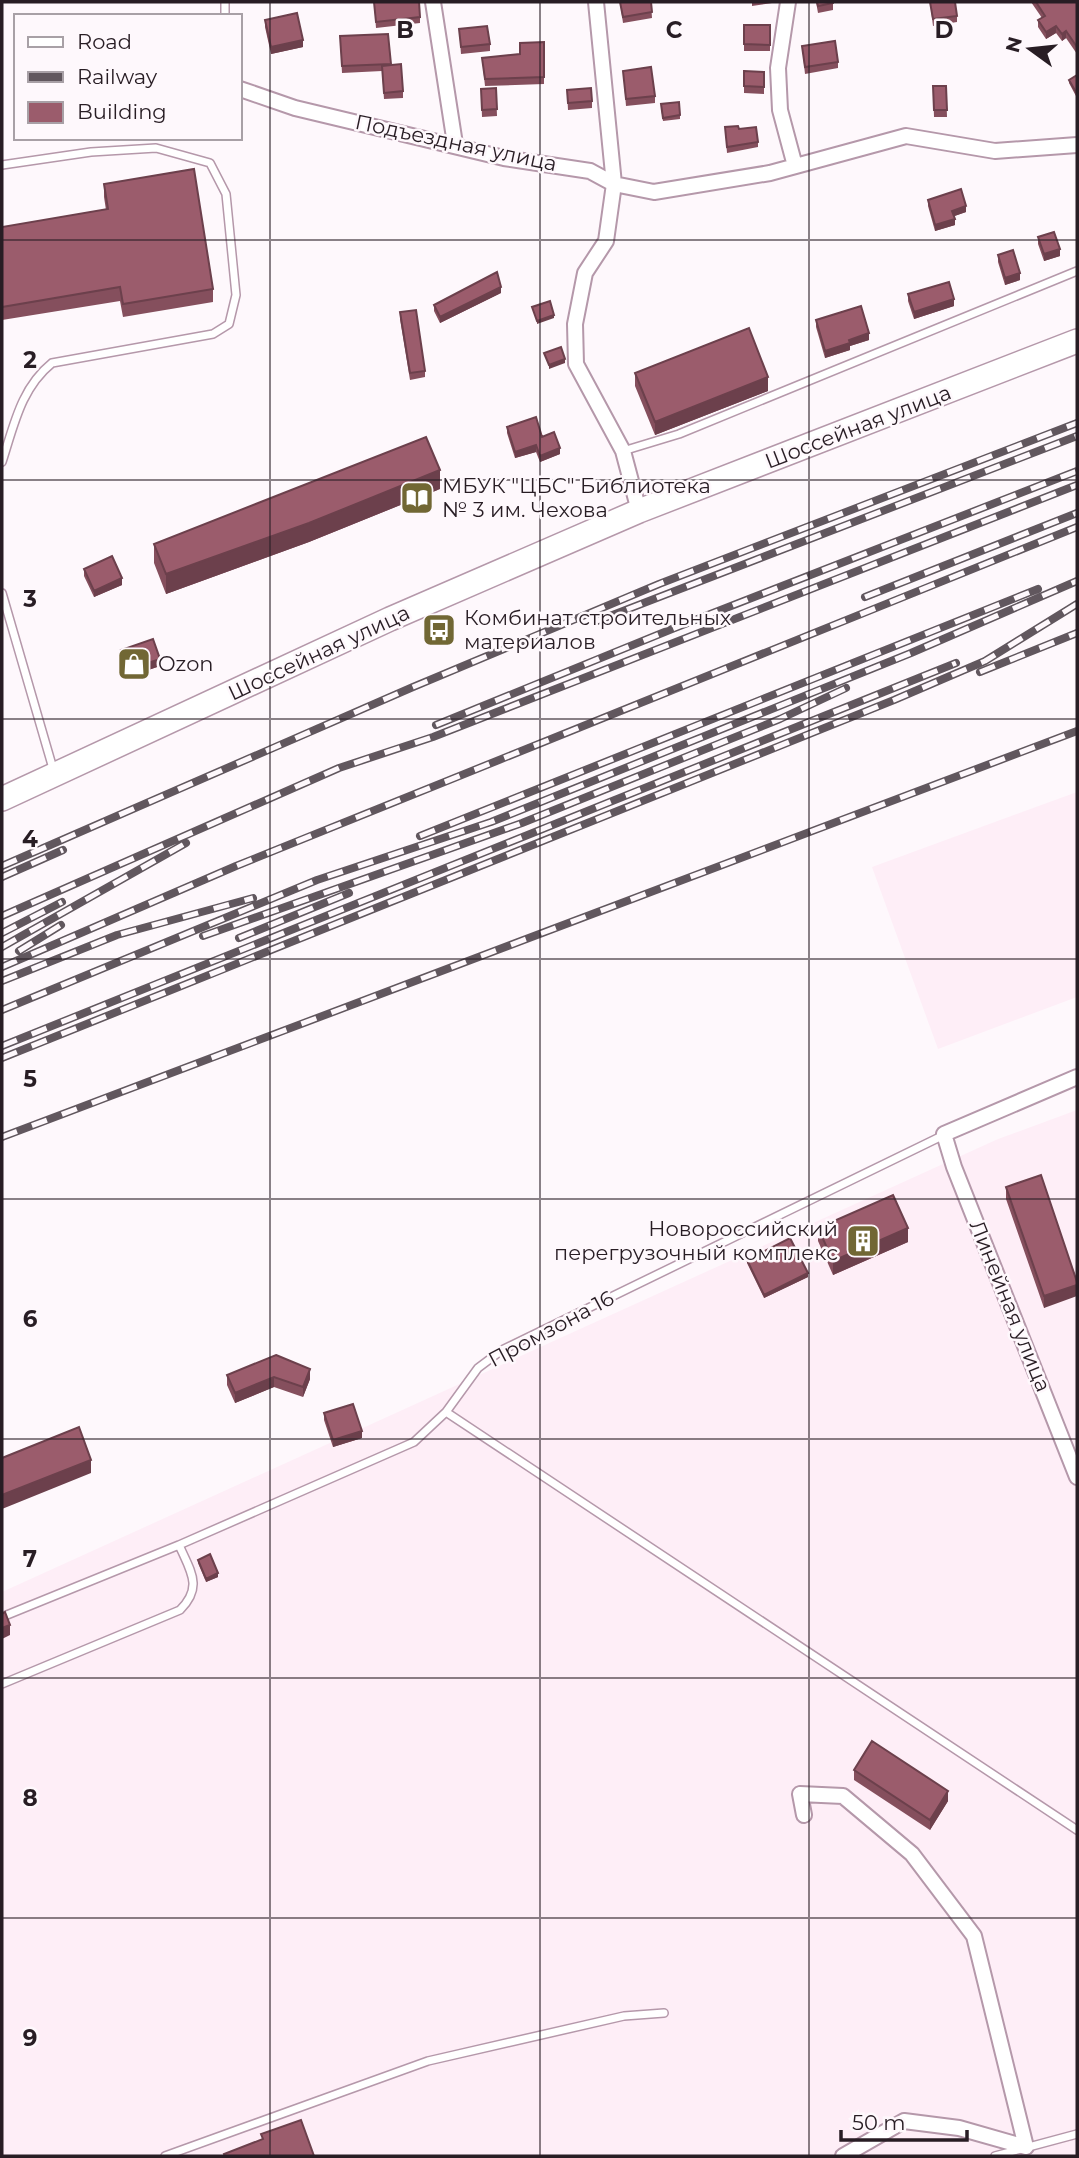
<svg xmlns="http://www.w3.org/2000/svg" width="1079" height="2158" viewBox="0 0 1079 2158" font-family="Montserrat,sans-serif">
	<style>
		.built { fill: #feeef7 }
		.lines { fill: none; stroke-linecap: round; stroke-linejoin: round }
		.service-casing { stroke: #b598aa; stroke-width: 10 }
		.minor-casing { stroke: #b598aa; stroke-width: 18 }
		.primary-casing { stroke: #b598aa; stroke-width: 26 }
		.service { stroke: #fff; stroke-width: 7 }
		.minor { stroke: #fff; stroke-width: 14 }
		.primary { stroke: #fff; stroke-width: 23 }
		.rail-casing { stroke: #61575e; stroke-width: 8 }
		.rail { stroke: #fef8fc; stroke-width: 5; stroke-dasharray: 16; stroke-linecap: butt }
		.wall { fill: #854f5d }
		.shaded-wall { fill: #6c404c }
		.building { fill: #9b5c6c; stroke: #6c404c; stroke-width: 2 }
		.grid { fill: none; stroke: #281d24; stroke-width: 2; stroke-opacity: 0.55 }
		.labels { text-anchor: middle; stroke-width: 5; stroke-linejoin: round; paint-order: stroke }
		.street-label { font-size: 21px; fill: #281d24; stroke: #fef8fc }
		.poi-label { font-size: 21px; fill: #281d24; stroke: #fef8fc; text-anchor: start }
		.grid-label { font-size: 23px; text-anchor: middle; font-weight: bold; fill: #281d24; stroke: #fef8fc; stroke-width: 5; stroke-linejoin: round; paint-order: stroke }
	</style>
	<rect width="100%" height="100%" fill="#fef8fc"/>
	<path class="built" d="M 1077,792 L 1077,997 L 938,1049 L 872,867 Z
		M 1077,1110 L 1077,2156 L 2,2156 L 2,1592 L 998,1139 Z"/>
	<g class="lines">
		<defs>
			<path id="service" d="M 225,16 L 225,2
				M 2,165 L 91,152 L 156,148 L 210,163 L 226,194 L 236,295 L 229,324 L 213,334 L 52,363 C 21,388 14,425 2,462
				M 623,451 L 679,434 L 1077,271
				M 2,593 L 54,772
				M 446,1412 L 1077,1830
				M 2,1617 L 179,1545 L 414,1442 L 446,1412 L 478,1368 L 502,1350 L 944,1135
				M 2,1684 L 180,1610 C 203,1587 191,1572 179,1545
				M 165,2156 L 428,2061 L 624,2016 L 664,2013
				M 995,2156 L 1077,2134"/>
			<path id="minor" d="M 433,2 L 455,144
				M 596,2 L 614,184 L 606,241 L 585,273 L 575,324 L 576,364 L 623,451 L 639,511
				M 788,2 L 778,68 L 780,110 L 795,166
				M 240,89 L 295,108 L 504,158 L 590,171 L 614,184 L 654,192 L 770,173 L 906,136 L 995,151 L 1077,145
				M 1077,1077 L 944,1134 L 954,1167 L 1077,1477
				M 804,1815 L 800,1794 L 843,1796 L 912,1854 L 974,1936 L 1026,2147 L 959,2128 L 904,2121 L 843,2156"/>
			<path id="primary" d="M 2,799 L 390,619 L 639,511 L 1077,341"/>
		</defs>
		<use href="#service" class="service-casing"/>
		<use href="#minor" class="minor-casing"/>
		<use href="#primary" class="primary-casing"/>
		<use href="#service" class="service"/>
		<use href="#minor" class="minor"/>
		<use href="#primary" class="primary"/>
		<defs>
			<path id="rail" d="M 865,597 L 1077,513
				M 597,621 L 1077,436
				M 980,672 L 1077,633
				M 436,725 L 672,629 L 1077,471
				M 420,836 L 1038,589
				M 2,866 L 413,687 L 659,584 L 1077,423
				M 2,877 L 63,850
				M 2,916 L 339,768 L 433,737 L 1077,485
				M 2,933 L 62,902
				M 203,936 L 522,823 L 780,719 L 846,688
				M 239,938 L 349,893
				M 2,947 L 186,843
				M 19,951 L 61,925
				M 2,967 L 236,866 L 1077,527
				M 2,981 L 117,935 L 253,898
				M 2,1010 L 317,880 L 491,822 L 911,653 L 1077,581
				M 2,1046 L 956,663
				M 2,1058 L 894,700 L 985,661 L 1077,604
				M 2,1137 L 1077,731"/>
		</defs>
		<use href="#rail" class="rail-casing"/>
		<use href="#rail" class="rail"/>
	</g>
	<path class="wall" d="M 374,2 L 420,17 L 420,23 L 376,28 Z
		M 620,2 L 651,2 L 652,18 L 623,23 Z
		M 752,2 L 772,2 L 772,3 L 752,6 Z
		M 816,2 L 833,2 L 833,10 L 818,13 Z
		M 930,2 L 957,16 L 957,22 L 933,26 Z
		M 1031,2 L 1077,2 L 1077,54 L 1066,38 L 1062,41 L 1056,33 L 1046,39 L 1038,27 L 1038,20 L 1042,18 Z
		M 265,20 L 303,47 L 271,54 L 265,27 Z
		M 744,25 L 770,25 L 770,51 L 744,51 Z
		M 459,29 L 490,44 L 490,51 L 461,54 Z
		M 388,34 L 391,65 L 403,91 L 403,98 L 384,99 L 382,71 L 342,73 L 340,36 Z
		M 544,42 L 544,84 L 485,86 L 482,58 L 520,54 Z
		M 802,46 L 838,62 L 838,68 L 805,74 Z
		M 623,71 L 655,96 L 655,103 L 626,106 Z
		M 744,71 L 764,72 L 764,94 L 744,93 Z
		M 1077,75 L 1077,98 L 1069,83 L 1069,80 Z
		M 933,86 L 946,86 L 947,117 L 934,117 Z
		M 496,88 L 497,116 L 482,117 L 481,89 Z
		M 567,90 L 592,101 L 592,108 L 568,110 Z
		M 661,108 L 680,115 L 680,119 L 663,121 Z
		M 725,127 L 739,129 L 758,142 L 758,147 L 727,153 Z
		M 104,184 L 213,289 L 213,302 L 123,317 L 120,301 L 2,320 L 2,227 L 106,210 L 104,197 Z
		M 928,200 L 966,212 L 954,216 L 955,225 L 935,231 L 928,206 Z
		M 1038,237 L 1060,256 L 1044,261 L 1038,244 Z
		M 998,255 L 1020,280 L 1005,285 L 998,262 Z
		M 501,293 L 440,323 L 434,311 L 434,305 Z
		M 908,294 L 954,306 L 914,319 L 908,301 Z
		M 400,312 L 425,371 L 425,377 L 410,380 L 400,319 Z
		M 816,320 L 869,340 L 850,346 L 850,350 L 825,358 L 816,327 Z
		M 635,373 L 768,391 L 655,435 L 635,386 Z
		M 507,427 L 542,437 L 560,454 L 540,462 L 536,452 L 515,458 L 507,433 Z
		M 440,489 L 309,542 L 166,594 L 154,563 L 154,544 Z
		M 84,569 L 122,585 L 94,597 L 84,576 Z
		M 121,650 L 160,666 L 128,677 L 121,657 Z
		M 1006,1187 L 1077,1282 L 1044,1308 L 1006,1199 Z
		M 818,1228 L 908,1242 L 833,1275 L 818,1241 Z
		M 747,1260 L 808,1277 L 764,1298 L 747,1263 Z
		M 276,1355 L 310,1379 L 303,1397 L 274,1387 L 235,1403 L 227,1385 L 227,1375 Z
		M 324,1413 L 362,1438 L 333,1447 L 324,1420 Z
		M 198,1560 L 218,1577 L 206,1582 L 198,1563 Z
		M 854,1770 L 948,1801 L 930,1830 L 854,1780 Z"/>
	<path class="shaded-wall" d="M 1056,26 L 1056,33 L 1046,39 L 1046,32 Z
		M 1066,31 L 1066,38 L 1062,41 L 1062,34 Z
		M 303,40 L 303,47 L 271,54 L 271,47 Z
		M 966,206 L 966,212 L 952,217 L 952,211 Z
		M 955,219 L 955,225 L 935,231 L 935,225 Z
		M 1060,249 L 1060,256 L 1044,261 L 1044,254 Z
		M 1020,273 L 1020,280 L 1005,285 L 1005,278 Z
		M 501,287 L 501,293 L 440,323 L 440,317 Z
		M 954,299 L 954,306 L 914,319 L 914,312 Z
		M 554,315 L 554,318 L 537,324 L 537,321 Z
		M 869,333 L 869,340 L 850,346 L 850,350 L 825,358 L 825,351 L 849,340 Z
		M 565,359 L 565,363 L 549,369 L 549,365 Z
		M 768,377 L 768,391 L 655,435 L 655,422 Z
		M 536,445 L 536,452 L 515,458 L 515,452 Z
		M 560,448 L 560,454 L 540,462 L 540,456 Z
		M 440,470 L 440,489 L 309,542 L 166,594 L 166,574 Z
		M 122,578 L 122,585 L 94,597 L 94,591 Z
		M 160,659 L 160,666 L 128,677 L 128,670 Z
		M 908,1228 L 908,1242 L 833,1275 L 833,1261 Z
		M 808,1273 L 808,1277 L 764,1298 L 764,1295 Z
		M 1077,1285 L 1077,1296 L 1044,1308 L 1044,1296 Z
		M 310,1369 L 310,1379 L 303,1397 L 303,1387 Z
		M 274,1377 L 274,1387 L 235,1403 L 235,1393 Z
		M 362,1431 L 362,1438 L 333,1447 L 333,1440 Z
		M 91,1460 L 91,1473 L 2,1509 L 2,1495 Z
		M 218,1573 L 218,1577 L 206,1582 L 206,1579 Z
		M 10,1625 L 10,1635 L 2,1639 L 2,1628 Z
		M 948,1791 L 948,1801 L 930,1830 L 930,1820 Z"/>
	<path class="building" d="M 374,2 L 419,2 L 420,17 L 376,22 Z
		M 620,2 L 651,2 L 652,12 L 623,17 Z
		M 817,2 L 833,2 L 833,3 L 818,6 Z
		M 930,2 L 955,2 L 957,16 L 933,19 Z
		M 1036,2 L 1077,2 L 1077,47 L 1066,31 L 1062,34 L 1056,26 L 1046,32 L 1038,20 L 1045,16 Z
		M 297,13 L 303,40 L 271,47 L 265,20 Z
		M 744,25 L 770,25 L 770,45 L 744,44 Z
		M 487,26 L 490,44 L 461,47 L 459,29 Z
		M 388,34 L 391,64 L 342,66 L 340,36 Z
		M 835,41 L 838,62 L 805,67 L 802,46 Z
		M 544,42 L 544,77 L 485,79 L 482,58 L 520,54 L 520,43 Z
		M 401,64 L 403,91 L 384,93 L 382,66 Z
		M 651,67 L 655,96 L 626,99 L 623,71 Z
		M 744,71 L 764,72 L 764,87 L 744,86 Z
		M 1077,75 L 1077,94 L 1069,80 Z
		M 933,86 L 946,86 L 947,110 L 934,110 Z
		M 496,88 L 497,109 L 482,110 L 481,89 Z
		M 591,88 L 592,101 L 568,103 L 567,90 Z
		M 679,102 L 680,115 L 663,118 L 661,104 Z
		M 738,126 L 739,129 L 756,127 L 758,142 L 727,147 L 725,127 Z
		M 194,169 L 213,289 L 123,304 L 120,287 L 2,307 L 2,227 L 108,209 L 104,184 Z
		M 961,189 L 966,206 L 952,211 L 955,219 L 935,225 L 928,200 Z
		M 1054,232 L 1060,249 L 1044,254 L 1038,237 Z
		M 1013,250 L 1020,273 L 1005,278 L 998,255 Z
		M 497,272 L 501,287 L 440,317 L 434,305 Z
		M 949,282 L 954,299 L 914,312 L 908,294 Z
		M 550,301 L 554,315 L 537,321 L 532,307 Z
		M 861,306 L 869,333 L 849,340 L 850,343 L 825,351 L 816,320 Z
		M 416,310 L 425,371 L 410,373 L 400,312 Z
		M 749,328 L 768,377 L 655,422 L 635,373 Z
		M 561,347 L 565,359 L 549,365 L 544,353 Z
		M 536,417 L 542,437 L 554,432 L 560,448 L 540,456 L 536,445 L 515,452 L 507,427 Z
		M 426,437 L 440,470 L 309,523 L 166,574 L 154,544 Z
		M 112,556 L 122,578 L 94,591 L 84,569 Z
		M 153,639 L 160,659 L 128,670 L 121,650 Z
		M 1041,1175 L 1077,1282 L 1077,1285 L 1044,1296 L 1006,1187 Z
		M 893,1195 L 908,1228 L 833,1261 L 818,1228 Z
		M 790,1238 L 808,1273 L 764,1295 L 747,1260 Z
		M 276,1355 L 310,1369 L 303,1387 L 274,1377 L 235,1393 L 227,1375 Z
		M 353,1404 L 362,1431 L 333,1440 L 324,1413 Z
		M 79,1427 L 91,1460 L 2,1495 L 2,1458 Z
		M 210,1554 L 218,1573 L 206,1579 L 198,1560 Z
		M 5,1612 L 10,1625 L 2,1628 L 2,1614 Z
		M 872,1741 L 948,1791 L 930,1820 L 854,1770 Z
		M 301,2120 L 314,2156 L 225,2156 L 224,2154 L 263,2139 L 261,2134 Z"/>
	<path class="grid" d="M 270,2 L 270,2156M 540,2 L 540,2156M 809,2 L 809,2156M 2,240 L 1077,240M 2,480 L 1077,480M 2,719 L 1077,719M 2,959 L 1077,959M 2,1199 L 1077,1199M 2,1439 L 1077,1439M 2,1678 L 1077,1678M 2,1918 L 1077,1918"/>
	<defs>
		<symbol id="library-square" viewBox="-11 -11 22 22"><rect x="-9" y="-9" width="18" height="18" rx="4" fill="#716734" stroke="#fef8fc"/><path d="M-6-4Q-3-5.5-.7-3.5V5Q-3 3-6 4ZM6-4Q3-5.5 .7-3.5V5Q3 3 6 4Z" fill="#fff"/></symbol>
		<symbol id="bus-square" viewBox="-11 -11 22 22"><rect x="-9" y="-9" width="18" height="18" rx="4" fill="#716734" stroke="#fef8fc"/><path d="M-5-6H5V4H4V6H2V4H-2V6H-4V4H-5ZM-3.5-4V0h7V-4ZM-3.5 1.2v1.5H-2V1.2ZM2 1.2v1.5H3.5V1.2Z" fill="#fff"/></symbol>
		<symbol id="shop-square" viewBox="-11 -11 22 22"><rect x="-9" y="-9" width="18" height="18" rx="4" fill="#716734" stroke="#fef8fc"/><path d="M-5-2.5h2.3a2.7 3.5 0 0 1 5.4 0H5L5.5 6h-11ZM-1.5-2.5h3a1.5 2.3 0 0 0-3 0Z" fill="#fff"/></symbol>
		<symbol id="building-square" viewBox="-11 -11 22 22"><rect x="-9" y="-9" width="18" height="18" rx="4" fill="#716734" stroke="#fef8fc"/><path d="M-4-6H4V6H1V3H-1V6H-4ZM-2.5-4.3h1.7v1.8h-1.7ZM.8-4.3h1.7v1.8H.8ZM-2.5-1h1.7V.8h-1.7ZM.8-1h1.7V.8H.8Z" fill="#fff"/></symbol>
	</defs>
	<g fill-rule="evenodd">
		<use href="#library-square" x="398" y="479" width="38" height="38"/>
		<use href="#bus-square" x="420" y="611" width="38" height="38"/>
		<use href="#shop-square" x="115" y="645" width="38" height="38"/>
		<use href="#building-square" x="844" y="1222" width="38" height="38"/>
	</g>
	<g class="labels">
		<g class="street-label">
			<text transform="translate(456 143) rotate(12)" y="7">Подъездная улица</text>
			<text transform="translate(858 427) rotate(-21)" y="7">Шоссейная улица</text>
			<text transform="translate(319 653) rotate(-25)" y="7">Шоссейная улица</text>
			<text transform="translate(1010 1306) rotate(68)" y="7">Линейная улица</text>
			<text transform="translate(551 1329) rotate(-28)" y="7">Промзона 16</text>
		</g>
		<g class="poi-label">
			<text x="442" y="493">МБУК "ЦБС" Библиотека<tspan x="442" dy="24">№ 3 им. Чехова</tspan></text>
			<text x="464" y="625">Комбинат строительных<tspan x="464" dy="24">материалов</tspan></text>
			<text x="158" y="671">Ozon</text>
			<text x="838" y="1236" text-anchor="end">Новороссийский<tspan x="838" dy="24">перегрузочный комплекс</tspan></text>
		</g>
	</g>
	<g class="grid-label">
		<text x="405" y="38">B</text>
		<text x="674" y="38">C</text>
		<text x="944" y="38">D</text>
		<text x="30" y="368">2</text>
		<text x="30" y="607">3</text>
		<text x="30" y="847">4</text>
		<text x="30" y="1087">5</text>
		<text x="30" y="1327">6</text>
		<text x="30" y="1567">7</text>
		<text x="30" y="1806">8</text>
		<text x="30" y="2046">9</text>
	</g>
	<rect width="1079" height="2158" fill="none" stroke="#281d24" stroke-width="7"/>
	<rect x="14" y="14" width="228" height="126" fill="#fef8fc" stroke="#a8a0a6" stroke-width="2"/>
	<rect x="28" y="37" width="35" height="10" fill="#ffffff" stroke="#a8a0a6" stroke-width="2"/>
	<text x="77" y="49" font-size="21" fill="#281d24">Road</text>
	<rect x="28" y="72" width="35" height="10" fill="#61575e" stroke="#a8a0a6" stroke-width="2"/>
	<text x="77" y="84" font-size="21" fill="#281d24">Railway</text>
	<rect x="28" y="102" width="35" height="21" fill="#9b5c6c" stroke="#a8a0a6" stroke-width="2"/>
	<text x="77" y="119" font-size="21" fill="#281d24">Building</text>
	<g transform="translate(1030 49) rotate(285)" stroke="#fef8fc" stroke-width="5" paint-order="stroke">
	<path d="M0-5L12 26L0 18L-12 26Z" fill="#281d24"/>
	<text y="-10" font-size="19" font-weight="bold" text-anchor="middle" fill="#281d24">N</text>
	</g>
	<path d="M841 2130v10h126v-10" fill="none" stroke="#281d24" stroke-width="3.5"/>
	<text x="852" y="2130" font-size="21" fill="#281d24" stroke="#fef8fc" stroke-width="5" paint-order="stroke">50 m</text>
</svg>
